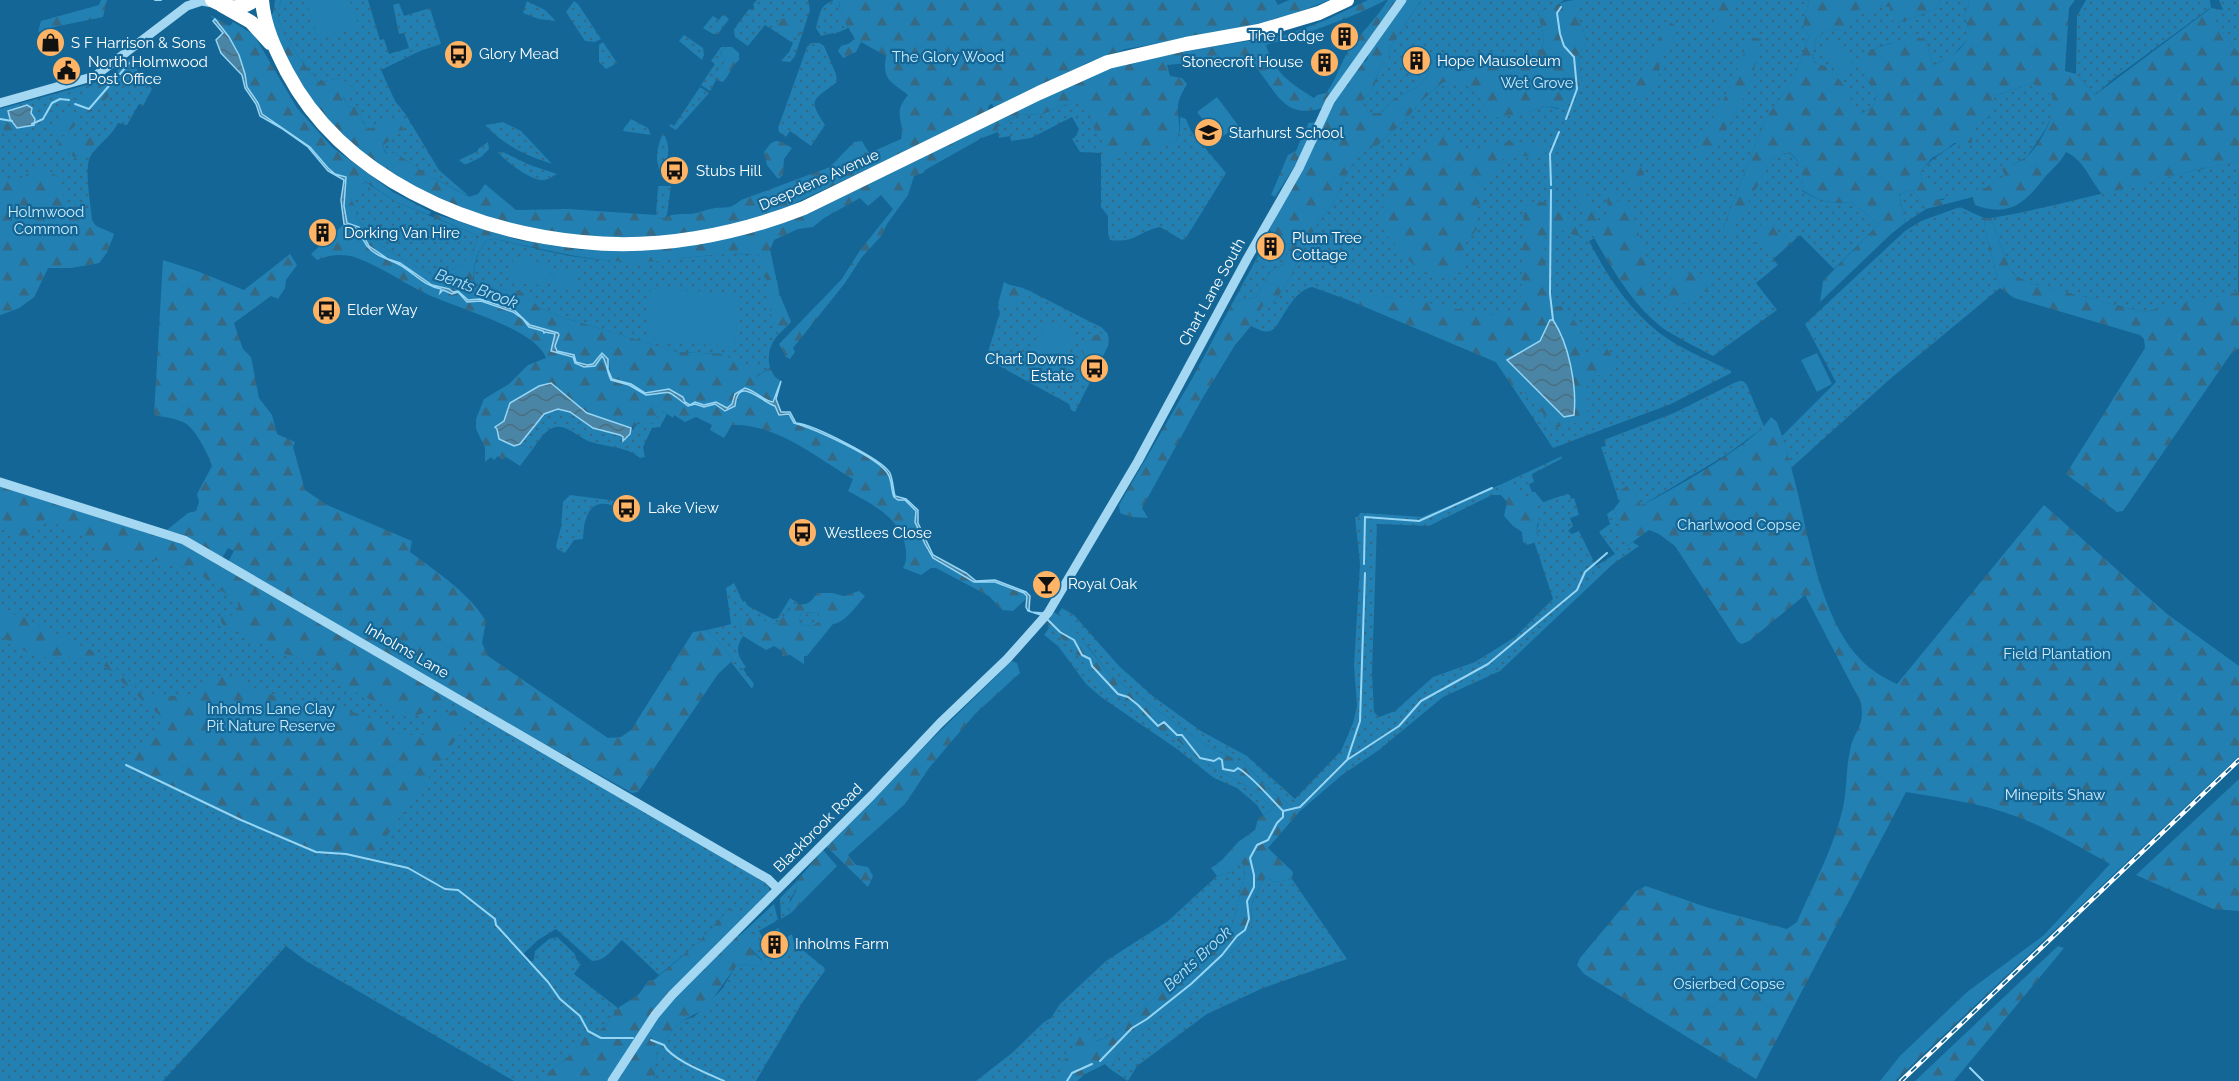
<svg xmlns="http://www.w3.org/2000/svg" width="2239" height="1081" viewBox="0 0 2239 1081" font-family="Raleway,sans-serif">
	<style>
		.green { fill: url(#green-dots) }
		.forest { fill: url(#forest-firs); fill-rule: evenodd }
		.pitch { fill: #2280b2 }
		.water { fill: url(#water-waves); stroke: #95d5f5; stroke-width: 1.5 }
		.lines { fill: none; stroke-linecap: round; stroke-linejoin: round }
		.stream { stroke: #95d5f5; stroke-width: 2 }
		.minor { stroke: #a3d7f2; stroke-width: 9 }
		.highway { stroke: #fff; stroke-width: 14 }
		.rail-casing { stroke: #fff; stroke-width: 4.5 }
		.rail { stroke: #136695; stroke-width: 2; stroke-dasharray: 7; stroke-linecap: butt }
		.labels { text-anchor: middle; stroke-width: 4.5; stroke-linejoin: round; paint-order: stroke }
		.poi-label { font-size: 15px; fill: #fff; stroke: #136695; text-anchor: start }
		.park-label { font-size: 15px; fill: #cbecfd; stroke: #136695 }
		.street-label { font-size: 15px; fill: #fff; stroke: #136695 }
		.water-label { font-size: 16px; font-style: italic; fill: #b3e2f9; stroke: #136695 }
	</style>
	<defs>
		<pattern id="green-dots" width="8" height="8" patternUnits="userSpaceOnUse" patternTransform="scale(1.5)"><rect width="8" height="8" fill="#2280b2"/><path d="M2 2h.1M6 6h.1" fill="none" stroke="#356984" stroke-width="1.8" stroke-linecap="round"/></pattern>
		<pattern id="forest-firs" width="22" height="20" patternUnits="userSpaceOnUse" patternTransform="scale(1.5)"><rect width="22" height="20" fill="#2280b2"/><path d="M5 1l3.5 6h-7zM16 11l3.5 6h-7z" fill="#356984"/></pattern>
		<pattern id="water-waves" width="16" height="10" patternUnits="userSpaceOnUse" patternTransform="scale(1.5)"><rect width="16" height="10" fill="#4b85a5"/><path d="M0 5q4-4 8 0t8 0" fill="none" stroke="#4b6e81"/></pattern>
	</defs>
	<rect width="100%" height="100%" fill="#136695"/>
	<path class="green" d="M 281,0 L 368,0 L 380,40 L 384,39 L 389,54 L 409,48 L 404,33 L 399,34 L 393,5 L 399,3 L 404,16 L 430,8 L 441,44 L 420,51 L 381,70 L 395,101 L 406,115 L 439,170 L 470,197 L 426,174 L 395,153 L 387,153 L 382,146 L 397,118 L 368,130 L 363,123 L 360,109 L 348,106 L 343,96 L 341,78 L 319,82 C 306,69 279,32 278,14 C 277,10 280,4 281,0 Z
		M 757,0 L 808,0 L 810,10 L 795,56 L 790,62 L 781,61 L 789,52 L 793,43 L 765,25 L 748,46 L 735,37 L 734,29 L 749,9 L 752,10 L 754,7 L 753,4 Z
		M 834,0 L 839,0 L 839,5 L 848,28 L 835,34 L 833,33 L 821,36 L 816,28 C 821,12 818,7 834,0 Z
		M 1421,0 L 1564,0 L 1556,6 L 1538,12 L 1544,37 L 1542,49 L 1522,64 L 1505,71 L 1484,66 L 1466,71 L 1452,65 L 1428,75 L 1421,85 L 1393,100 L 1381,113 L 1369,114 L 1362,101 L 1373,89 L 1381,65 L 1390,55 L 1389,48 Z
		M 1577,0 L 1809,0 L 1803,28 L 1809,36 L 1794,78 L 1765,120 L 1723,228 L 1729,236 L 1769,162 L 1778,154 L 1789,153 C 1803,162 1804,175 1802,191 C 1819,201 1831,204 1851,202 L 1879,224 L 1834,269 L 1800,235 L 1773,259 L 1778,265 L 1756,283 L 1777,310 L 1713,356 C 1698,348 1682,340 1667,331 C 1637,311 1612,270 1595,238 L 1589,241 C 1606,274 1628,308 1658,332 C 1679,348 1706,359 1731,371 L 1731,373 L 1671,404 L 1553,448 L 1496,362 L 1351,301 L 1312,287 C 1294,291 1285,314 1275,328 C 1267,335 1260,330 1251,326 L 1264,303 L 1275,301 L 1291,276 L 1307,239 L 1335,200 L 1344,179 L 1364,144 L 1376,146 L 1404,121 L 1423,99 L 1443,82 L 1458,82 L 1467,86 L 1481,100 L 1529,112 L 1545,106 L 1558,109 L 1582,80 L 1578,56 L 1587,41 L 1577,14 Z
		M 1941,0 L 1968,0 L 1969,5 L 1964,15 L 1970,34 L 1969,38 L 1951,57 L 1933,65 L 1926,40 L 1891,43 L 1874,49 L 1861,71 L 1877,94 L 1873,107 L 1859,114 L 1841,82 L 1830,69 L 1813,62 L 1815,40 L 1825,31 L 1838,29 L 1858,9 L 1879,5 L 1891,7 L 1898,23 L 1936,9 Z
		M 2086,0 L 2210,0 L 2211,8 L 2223,10 L 2219,0 L 2239,0 L 2239,54 L 2219,28 L 2210,8 L 2113,79 L 2095,95 L 2076,74 L 2077,16 Z
		M 527,1 L 545,10 L 556,21 L 539,19 L 523,13 Z
		M 574,1 L 578,4 L 601,39 L 595,42 L 585,41 L 566,12 Z
		M 723,14 L 729,19 L 718,34 L 713,34 L 703,28 L 713,16 L 719,20 Z
		M 684,35 L 703,48 L 704,55 L 702,60 L 679,41 Z
		M 603,42 L 617,63 L 606,69 L 599,62 L 599,45 Z
		M 811,43 L 820,43 L 824,46 L 836,74 L 837,82 C 815,100 806,97 825,125 L 811,146 L 790,131 L 786,137 L 779,132 L 778,128 L 807,47 Z
		M 721,47 L 726,47 L 720,52 L 725,61 L 713,76 L 716,80 L 710,91 L 701,85 L 715,64 L 711,61 Z
		M 129,59 L 152,89 L 143,106 L 139,104 L 127,125 L 118,123 C 111,137 98,144 90,157 C 84,170 91,205 92,220 L 96,226 L 114,234 L 107,252 L 99,263 L 70,268 L 48,268 L 34,297 L 19,308 L 0,315 L 0,109 L 101,81 L 111,77 Z
		M 2033,83 L 2052,95 L 2054,106 L 2053,113 L 2045,130 L 2027,157 L 2011,165 L 2006,175 L 1986,188 L 1937,200 L 1937,191 L 1922,180 L 1920,172 C 1935,154 1952,148 1970,133 C 1977,128 1970,132 1976,126 C 1979,122 1984,120 1988,118 L 1994,96 Z
		M 700,87 L 709,93 L 676,130 L 669,126 L 671,124 L 674,126 Z
		M 1080,102 L 1089,113 L 1098,138 C 1123,146 1151,154 1176,141 L 1180,130 L 1180,117 L 1186,119 L 1191,131 L 1226,173 L 1186,238 L 1182,240 L 1160,227 C 1137,232 1137,243 1110,240 L 1108,234 L 1108,216 L 1101,207 L 1101,153 L 1080,152 L 1072,139 L 1076,136 L 1079,129 L 1072,117 L 1031,138 L 1011,141 L 1010,136 L 999,138 L 997,127 L 1021,114 L 1040,115 L 1063,105 Z
		M 631,119 L 648,128 L 651,135 L 623,131 L 624,128 Z
		M 503,122 L 521,131 L 552,164 C 525,155 505,146 485,125 Z
		M 663,133 C 671,146 670,160 660,171 C 654,159 658,145 663,133 Z
		M 488,142 L 489,149 L 481,157 L 465,165 L 459,160 L 478,151 L 478,149 Z
		M 498,152 L 503,152 L 530,165 L 557,174 C 553,176 548,180 544,180 C 532,182 505,161 498,152 Z
		M 2239,161 L 2238,294 L 2143,312 L 2029,283 L 2016,276 L 2010,270 L 1991,218 C 2074,204 2156,177 2239,161 Z
		M 364,181 L 396,202 L 479,236 C 468,264 463,265 437,276 L 416,267 L 371,239 L 365,232 L 364,226 L 357,219 L 356,208 L 351,200 Z
		M 658,186 L 671,186 L 667,215 L 664,219 L 658,218 L 656,215 Z
		M 1913,190 L 1926,209 L 1905,223 L 1899,194 Z
		M 1960,207 L 1984,218 L 1985,229 L 2000,288 L 1890,379 L 1791,468 L 1782,436 L 1836,382 L 1805,324 L 1905,231 L 1921,221 Z
		M 1271,232 L 1290,247 L 1283,264 L 1270,272 L 1256,297 L 1233,302 Z
		M 495,239 C 530,247 566,257 602,260 C 643,264 681,258 721,254 C 737,253 755,257 770,250 L 779,293 L 791,322 C 776,335 765,347 770,368 L 755,377 L 721,354 L 677,352 L 564,318 L 538,307 L 511,289 L 498,290 L 486,285 L 475,286 C 472,270 476,253 487,240 Z
		M 1004,282 C 1011,287 1017,285 1025,289 C 1051,301 1076,315 1101,327 C 1108,333 1110,337 1108,346 L 1075,412 L 1071,410 L 1069,404 L 986,359 L 1000,312 L 998,308 Z
		M 1738,381 L 1743,381 L 1747,385 L 1764,427 L 1726,455 L 1641,506 L 1622,498 L 1619,501 L 1601,447 L 1606,446 L 1604,440 L 1674,413 Z
		M 558,409 L 570,412 L 593,428 L 620,435 L 623,440 L 639,422 L 663,411 L 667,414 L 660,427 L 652,428 L 643,447 L 645,457 L 640,458 C 625,445 604,448 586,440 C 578,436 566,425 556,427 C 545,429 538,442 532,450 L 520,444 L 544,414 Z
		M 1562,456 L 1561,459 L 1532,474 L 1534,482 L 1529,484 L 1532,492 L 1535,492 L 1543,502 L 1567,494 L 1570,495 L 1571,499 L 1574,498 L 1579,515 L 1570,518 L 1573,526 L 1568,531 L 1572,534 L 1579,531 L 1596,566 L 1615,554 L 1599,532 L 1610,524 L 1607,514 L 1614,509 L 1627,546 L 1633,542 L 1639,546 L 1613,564 L 1500,671 L 1443,697 L 1379,750 L 1342,775 L 1299,812 L 1272,792 L 1244,763 L 1215,750 L 1187,732 L 1109,674 L 1090,649 L 1058,614 L 1062,608 L 1074,615 L 1119,666 L 1154,697 L 1201,731 L 1247,756 L 1295,799 L 1341,751 L 1353,723 L 1357,706 L 1354,666 L 1360,564 L 1355,517 L 1358,517 L 1360,513 L 1365,513 L 1422,517 L 1502,484 L 1501,495 L 1492,495 L 1429,526 L 1377,524 L 1372,673 L 1374,712 L 1379,717 L 1395,711 L 1433,677 L 1475,662 L 1515,637 L 1553,599 L 1534,541 L 1541,540 L 1536,531 L 1539,524 L 1522,496 L 1508,487 L 1506,482 Z
		M 0,486 L 178,542 L 765,882 L 769,888 L 770,895 L 745,922 L 730,908 L 698,943 L 659,975 L 622,940 C 612,949 606,961 592,961 L 556,929 L 538,940 L 522,955 L 528,963 L 534,960 L 535,951 L 549,939 L 557,937 L 575,954 L 576,959 L 581,964 L 574,974 L 618,1008 L 606,1025 L 593,1037 L 589,1036 L 578,1044 L 573,1053 L 538,1081 L 514,1081 L 306,961 L 286,946 L 163,1081 L 0,1081 Z
		M 570,495 L 610,500 L 636,508 L 634,514 C 626,512 620,508 611,505 C 587,498 584,522 583,539 L 574,540 L 565,553 L 557,549 L 556,546 L 561,527 L 563,502 Z
		M 734,583 L 743,602 L 745,601 L 748,606 L 773,619 L 778,618 L 790,598 L 798,603 L 797,607 L 790,609 L 777,624 L 739,619 L 743,636 C 735,649 737,655 746,667 L 743,669 L 754,684 L 752,689 L 731,662 L 733,660 L 723,646 L 707,630 L 731,624 L 726,588 Z
		M 801,612 L 819,613 L 819,622 L 812,626 L 799,623 Z
		M 1049,628 L 1066,641 L 1104,688 L 1136,708 L 1154,726 L 1180,742 L 1199,759 L 1252,789 L 1273,808 L 1263,815 L 1257,805 L 1237,788 L 1214,778 L 1177,749 L 1101,697 L 1086,684 L 1058,646 L 1044,635 Z
		M 1242,861 L 1245,873 L 1234,919 L 1230,932 L 1222,942 L 1197,957 L 1118,1032 L 1096,1041 L 1073,1056 L 1053,1081 L 976,1081 L 1012,1053 L 1044,1022 L 1051,1018 L 1060,1004 L 1106,961 L 1168,921 L 1217,876 L 1229,873 Z
		M 1265,877 L 1275,882 L 1292,879 L 1347,959 L 1263,988 L 1207,1014 L 1137,1066 L 1128,1081 L 1110,1069 L 1116,1057 L 1138,1032 L 1191,995 L 1206,975 L 1238,946 L 1251,930 L 1252,903 Z
		M 796,882 L 797,889 L 790,899 L 789,909 L 791,913 L 781,919 L 780,898 Z
		M 774,904 L 778,920 L 759,931 L 762,937 L 778,928 L 786,938 L 792,934 L 794,943 L 826,969 L 802,1003 L 756,1081 L 654,1081 L 657,1051 L 674,1028 L 682,1021 L 695,1016 L 722,989 L 736,966 L 742,964 L 758,966 L 762,960 L 739,936 Z"/>
	<path class="forest" d="M 101,0 L 107,0 L 103,17 L 54,27 L 38,32 L 41,21 L 99,5 Z
		M 275,0 L 281,0 C 280,4 277,10 278,14 C 279,32 306,69 319,82 L 341,78 L 352,87 L 351,92 L 343,97 L 348,106 L 360,109 L 363,123 L 368,130 L 397,117 L 404,130 L 382,146 L 386,153 L 395,153 L 426,174 L 469,197 L 478,194 L 485,184 L 516,210 L 568,209 L 656,215 L 658,218 L 663,219 C 671,213 682,214 691,214 C 699,213 707,209 715,208 C 728,207 730,209 741,200 L 830,167 L 854,142 L 862,141 L 869,153 L 901,139 C 904,126 898,119 900,109 C 901,104 905,99 908,95 C 890,81 882,80 886,56 L 861,42 L 856,52 L 843,58 L 838,51 L 841,46 L 848,44 L 855,39 C 848,27 839,13 839,0 L 1275,0 L 1278,5 L 1289,0 L 1329,0 L 1289,16 L 1267,21 L 1262,25 L 1126,49 L 1089,62 L 995,110 L 992,104 L 989,105 L 987,113 L 772,214 L 711,230 L 656,238 L 577,237 L 489,219 L 397,180 L 337,133 L 292,73 L 269,17 L 273,13 Z
		M 1368,0 L 1386,0 C 1347,20 1308,33 1266,45 C 1275,74 1289,82 1314,98 L 1317,95 L 1326,93 C 1338,78 1341,59 1353,44 C 1365,29 1378,16 1388,0 L 1399,0 L 1322,108 C 1281,121 1275,86 1251,62 L 1234,58 L 1199,65 L 1188,63 L 1167,65 L 1170,76 L 1182,78 L 1187,84 C 1183,91 1178,99 1178,107 C 1177,122 1183,125 1176,141 C 1159,150 1146,152 1128,148 L 1122,157 L 1106,162 L 1106,144 L 1098,138 L 1089,113 L 1080,103 L 1063,105 L 1040,115 L 1021,114 L 997,127 L 998,132 L 982,138 L 925,170 L 923,173 L 914,176 L 908,195 L 887,224 L 882,235 L 862,257 L 845,283 L 793,348 L 795,352 L 790,359 L 786,357 L 779,344 L 841,280 L 861,249 L 893,209 L 881,195 L 868,206 L 860,198 L 824,218 L 813,227 L 798,229 L 774,240 L 770,250 L 776,278 L 768,281 L 761,274 L 763,266 L 759,255 C 725,251 691,258 658,261 C 604,266 548,250 495,239 L 487,240 C 476,252 471,270 475,286 L 486,285 L 498,290 L 511,289 L 528,294 L 538,307 L 564,318 L 677,352 L 721,354 L 754,368 L 756,377 L 770,368 L 775,377 L 781,381 L 772,402 C 762,400 756,391 745,388 L 735,394 L 732,404 L 727,408 L 716,402 L 704,405 L 695,402 L 690,405 L 685,402 L 683,397 L 669,389 L 645,393 L 639,390 L 646,395 C 677,392 663,388 688,406 L 695,404 L 705,407 L 715,404 L 725,411 L 735,406 L 736,397 L 746,390 L 775,406 L 779,415 L 789,414 L 794,423 C 812,428 879,457 888,474 C 892,480 891,490 894,497 L 898,500 L 905,500 L 916,511 L 915,522 L 925,544 L 933,557 L 974,582 L 995,582 L 1027,595 L 1027,598 L 1013,611 L 1002,610 L 989,596 L 936,568 L 931,568 L 921,575 L 903,568 C 907,562 906,556 906,550 C 902,518 873,505 848,491 L 853,479 C 817,458 776,423 732,425 L 724,438 L 710,430 L 712,425 L 696,417 L 685,422 L 674,415 L 673,418 L 663,411 L 648,426 L 639,422 L 631,428 L 587,413 L 551,383 L 539,386 L 510,403 L 505,421 L 495,427 L 497,429 L 499,439 L 514,446 L 520,444 L 532,450 L 520,466 L 506,457 L 502,460 L 498,456 L 494,460 L 491,457 L 485,462 L 485,448 L 476,429 L 476,419 L 484,399 L 509,384 L 528,365 L 546,358 C 535,328 455,308 427,294 C 403,283 382,267 357,258 C 342,253 331,255 317,260 L 311,254 L 344,224 L 358,229 C 361,235 363,240 367,246 C 375,256 389,259 400,265 C 414,273 425,286 441,290 L 440,293 L 443,290 L 452,294 L 458,292 L 467,302 L 481,301 L 513,312 L 523,319 L 529,327 L 543,331 L 543,333 L 545,332 L 552,335 L 556,334 L 551,351 L 573,357 L 575,363 L 584,367 L 595,366 L 602,356 C 607,362 607,372 611,380 L 637,388 L 612,379 L 608,359 L 602,353 L 593,364 L 587,365 L 576,362 L 574,355 L 557,351 L 555,346 L 559,335 L 558,333 L 530,325 L 514,310 L 480,299 L 468,300 L 458,291 L 453,292 L 448,289 L 432,285 L 400,263 L 388,259 L 369,246 L 359,227 L 346,223 L 344,206 L 346,178 L 335,174 L 328,168 L 310,147 L 262,114 L 258,103 L 247,87 L 245,74 L 238,55 L 229,37 L 210,15 L 229,26 L 232,24 L 232,22 L 235,23 L 254,35 L 297,108 L 332,147 L 393,192 L 431,212 L 429,215 L 396,202 L 365,181 L 351,200 L 356,208 L 357,219 L 364,226 L 365,232 L 371,239 L 416,267 L 437,276 C 462,266 469,262 479,236 L 434,217 L 435,214 L 518,240 L 582,250 L 662,249 L 725,239 L 808,214 L 1059,89 L 1106,69 L 1126,63 L 1204,48 L 1286,35 L 1326,20 Z
		M 1407,0 L 1421,0 L 1389,48 L 1390,55 L 1387,61 L 1381,65 L 1373,89 L 1362,101 L 1369,114 L 1381,113 L 1393,100 L 1421,85 L 1428,75 L 1440,64 L 1452,65 L 1466,71 L 1484,66 L 1505,71 L 1522,64 L 1542,49 L 1544,37 L 1538,12 C 1552,8 1562,0 1577,0 L 1577,14 L 1587,41 L 1578,56 L 1582,80 L 1576,98 L 1563,109 L 1545,106 L 1529,112 L 1492,118 L 1481,100 L 1467,86 L 1458,83 L 1443,82 L 1423,99 L 1404,121 L 1376,146 L 1364,145 L 1344,179 L 1335,200 L 1307,239 L 1291,276 L 1275,301 L 1264,304 L 1251,326 L 1235,345 L 1202,399 L 1142,508 L 1148,518 L 1131,517 L 1120,513 L 1119,505 L 1192,379 L 1233,302 L 1256,297 L 1270,272 L 1283,264 L 1290,247 L 1271,232 L 1270,229 L 1332,104 L 1358,66 L 1367,60 L 1369,52 Z
		M 1718,0 L 1734,0 L 1725,29 L 1717,33 L 1713,25 Z
		M 1809,0 L 1941,0 L 1936,9 L 1898,23 L 1889,19 L 1890,7 L 1879,5 L 1870,12 L 1858,9 L 1848,24 L 1838,29 L 1825,31 L 1815,40 L 1813,62 L 1830,68 L 1841,82 L 1860,114 L 1873,107 L 1877,94 L 1861,71 L 1859,60 L 1867,50 L 1874,49 L 1914,36 L 1926,40 L 1933,65 C 1949,59 1962,51 1970,34 L 1964,15 L 1969,5 L 1968,0 L 2075,0 L 2069,8 L 2065,71 L 2076,74 L 2095,95 L 2211,8 L 2219,28 L 2239,54 L 2239,161 L 2192,171 L 2102,194 C 2089,179 2085,161 2066,152 C 2061,162 2052,169 2045,177 C 2023,205 2010,217 1974,205 L 1973,197 L 1926,209 L 1913,190 L 1899,194 L 1905,223 L 1891,234 L 1820,302 L 1823,281 L 1879,224 L 1851,202 C 1831,204 1819,201 1802,190 C 1804,171 1798,142 1773,158 L 1729,237 L 1723,228 L 1765,120 L 1794,78 L 1809,36 L 1803,28 ZM 2033,83 L 2040,92 L 2045,91 L 2052,95 C 2057,116 2042,140 2028,156 C 2024,160 2016,162 2011,165 L 2004,162 L 2001,168 L 2005,175 L 1986,188 L 1949,195 L 1943,200 L 1937,200 L 1937,191 L 1932,180 L 1922,180 L 1920,172 L 1932,158 L 1946,150 L 1954,143 L 1972,143 C 1972,122 1981,125 1994,112 L 1994,96 Z
		M 795,18 L 802,26 L 799,36 L 790,36 L 774,27 L 780,19 Z
		M 1669,22 L 1675,25 L 1670,48 L 1660,62 L 1658,82 L 1645,97 L 1632,99 L 1629,89 L 1639,80 L 1645,71 L 1650,55 L 1658,43 L 1663,25 Z
		M 1750,37 L 1761,39 C 1753,87 1734,125 1702,162 L 1696,158 L 1698,144 L 1729,90 Z
		M 726,47 L 732,47 L 739,53 L 739,60 C 731,66 730,75 723,82 L 716,80 L 713,76 L 725,61 L 720,52 Z
		M 111,80 L 114,86 L 114,92 L 91,112 L 85,113 L 75,106 C 81,96 86,89 99,91 Z
		M 3,109 L 8,111 L 8,116 L 17,128 L 23,128 L 22,132 L 5,131 L 0,125 L 0,110 Z
		M 66,115 L 76,116 L 79,122 L 65,135 L 55,136 L 52,130 Z
		M 1316,122 L 1296,164 L 1275,197 L 1271,195 L 1288,155 L 1296,151 L 1301,139 L 1306,134 L 1308,123 Z
		M 1439,134 L 1454,135 L 1460,148 C 1472,154 1480,149 1491,145 C 1508,140 1532,140 1546,150 L 1543,158 L 1523,156 L 1503,159 L 1491,179 L 1478,184 L 1482,201 L 1476,208 L 1477,229 L 1464,245 L 1462,273 C 1425,292 1401,251 1380,226 L 1386,190 L 1408,161 Z
		M 85,136 L 92,137 L 95,143 L 87,156 L 74,157 L 58,145 L 61,140 L 70,138 L 78,142 Z
		M 776,141 L 782,142 L 792,148 L 784,159 L 783,175 L 778,179 L 767,165 L 764,152 L 771,143 Z
		M 1633,166 L 1640,166 L 1644,173 L 1641,185 L 1632,190 C 1624,184 1623,179 1625,170 Z
		M 46,168 L 58,177 L 65,189 L 62,201 C 67,208 80,214 88,216 L 96,226 L 114,234 L 107,252 L 99,263 L 70,268 L 48,268 L 34,297 L 19,308 L 0,315 L 0,231 C 4,221 0,195 0,183 L 14,176 L 21,179 L 33,170 Z
		M 1584,188 L 1598,224 L 1608,223 L 1610,220 L 1607,200 L 1611,191 L 1614,191 L 1618,204 L 1630,204 L 1649,270 L 1649,315 C 1616,277 1589,238 1574,189 Z
		M 1538,201 C 1568,208 1568,208 1580,237 L 1558,229 L 1544,238 L 1548,307 L 1564,306 L 1580,329 L 1584,353 L 1606,348 L 1616,361 L 1616,374 L 1591,376 L 1586,379 L 1588,398 L 1587,415 L 1579,422 L 1554,428 L 1528,395 L 1512,386 L 1496,362 L 1351,301 L 1358,295 L 1398,297 L 1488,315 L 1509,312 L 1521,296 L 1524,207 ZM 1553,320 L 1560,330 L 1574,379 L 1564,417 L 1507,361 L 1540,341 L 1550,321 Z
		M 1984,218 L 1991,218 L 2010,270 L 2016,276 L 2030,283 L 2143,312 L 2239,292 L 2239,348 L 2230,355 L 2123,511 L 2117,512 L 2066,474 L 2145,348 L 2144,339 L 2140,335 L 2014,298 L 2000,288 L 1985,229 Z
		M 1764,222 L 1772,222 L 1779,234 L 1794,240 L 1773,259 L 1757,243 L 1757,228 Z
		M 290,254 L 297,265 L 286,280 L 285,288 L 278,299 L 271,296 L 234,323 L 243,349 L 251,357 L 259,398 L 272,415 L 277,434 L 295,442 L 293,447 L 305,490 L 327,505 L 412,541 L 410,552 C 437,572 468,592 486,621 L 482,643 L 488,656 L 608,738 L 621,737 L 631,730 L 693,632 L 707,630 L 723,646 L 733,660 L 718,674 L 638,792 L 632,793 L 458,695 L 228,562 L 234,551 L 228,548 L 222,558 L 185,535 L 167,530 L 188,513 L 196,511 L 199,502 L 197,494 L 212,466 C 208,454 195,427 183,422 C 174,418 163,417 154,415 L 163,260 L 197,271 L 244,290 Z
		M 1676,271 L 1714,277 C 1706,297 1688,305 1668,305 L 1670,280 Z
		M 777,280 L 779,293 L 791,322 L 779,334 L 770,312 L 770,284 Z
		M 1004,282 C 1013,288 1023,288 1033,292 L 1027,299 L 1016,300 L 1009,307 L 998,304 Z
		M 1107,332 C 1111,345 1103,355 1098,366 L 1085,360 L 1081,346 L 1092,336 Z
		M 1771,417 L 1777,422 L 1782,436 C 1788,455 1793,475 1798,494 C 1810,546 1823,623 1862,661 C 1872,671 1884,678 1897,684 L 2044,505 L 2167,614 L 2239,666 L 2239,756 L 1895,1081 L 1880,1081 L 1900,1056 L 1967,992 L 2044,935 L 2110,864 C 2079,847 2048,828 2015,816 C 1980,803 1942,798 1906,792 L 1756,1079 L 1584,974 L 1577,965 L 1580,958 L 1636,891 L 1646,886 L 1709,908 L 1787,929 L 1797,922 C 1813,885 1837,842 1844,802 C 1847,785 1846,767 1850,751 C 1854,729 1865,729 1861,703 L 1805,595 L 1749,641 L 1742,644 L 1738,642 L 1675,546 L 1659,534 L 1649,530 L 1627,546 L 1619,536 L 1622,532 L 1614,509 L 1622,498 L 1619,491 L 1631,483 L 1641,506 C 1673,489 1753,445 1771,417 Z
		M 1506,482 L 1508,487 L 1517,487 L 1522,495 L 1535,501 L 1540,513 L 1536,532 L 1542,540 L 1527,545 L 1523,542 L 1522,532 L 1513,526 L 1504,516 L 1507,502 L 1501,495 L 1502,484 Z
		M 1,487 L 178,542 L 451,700 L 436,709 L 408,718 C 385,705 359,696 337,681 L 338,671 L 328,661 L 299,658 L 275,651 L 222,624 L 220,616 L 239,615 L 238,604 C 225,594 211,580 197,573 C 166,559 130,554 97,557 L 97,542 L 45,519 L 25,543 L 0,528 Z
		M 859,591 L 865,596 C 857,605 845,623 833,624 L 807,656 L 804,656 L 804,664 L 790,655 L 782,656 L 782,651 L 774,646 L 766,650 L 743,636 L 739,619 L 748,617 L 777,624 L 792,607 L 797,607 L 798,604 C 809,605 811,602 817,593 L 832,593 L 844,596 ZM 801,612 L 819,613 L 819,622 L 812,626 L 799,623 Z
		M 1054,612 L 1067,621 L 1109,674 L 1187,732 L 1215,750 L 1244,763 L 1272,792 L 1299,812 L 1268,848 L 1293,872 L 1292,879 L 1275,882 L 1265,877 L 1252,902 L 1251,930 L 1238,946 L 1206,975 L 1191,995 L 1138,1032 L 1116,1057 L 1110,1069 L 1105,1064 L 1085,1074 L 1077,1081 L 1053,1081 L 1062,1069 L 1059,1062 L 1073,1055 L 1075,1039 L 1088,1030 L 1097,1041 L 1118,1032 L 1197,957 L 1222,942 L 1230,932 L 1234,919 L 1245,873 L 1242,862 L 1229,873 L 1217,876 L 1211,868 L 1222,860 L 1238,842 L 1255,830 L 1258,819 L 1273,808 L 1252,789 L 1199,759 L 1180,742 L 1154,726 L 1136,708 L 1104,688 L 1066,642 L 1049,628 L 1047,623 Z
		M 0,613 L 25,616 L 38,626 L 102,655 L 141,693 L 175,696 L 191,694 L 205,688 L 205,680 L 224,675 L 300,706 L 342,709 L 366,716 L 401,735 L 425,735 L 426,723 L 461,707 L 474,714 L 371,858 L 346,854 L 316,852 L 241,820 L 126,765 L 165,720 L 95,658 L 35,657 L 0,636 Z
		M 1012,661 L 1017,663 L 1020,673 L 975,714 L 929,768 L 905,804 L 848,855 L 856,865 L 868,867 L 873,876 L 868,887 L 826,846 L 929,742 Z
		M 2239,779 L 2239,911 L 2213,909 L 2136,875 Z
		M 823,850 L 837,866 L 791,913 L 788,906 L 797,889 L 796,882 Z
		M 730,908 L 745,922 L 735,932 L 739,936 L 756,935 L 759,940 L 752,951 L 762,961 L 758,966 L 742,964 L 736,966 L 706,1008 L 682,1021 L 674,1028 L 657,1051 L 654,1081 L 538,1081 C 551,1067 576,1058 580,1037 L 586,1033 L 593,1037 L 606,1025 L 618,1008 L 639,994 L 649,980 L 654,980 L 698,943 Z
		M 2058,946 L 2064,948 L 1954,1081 L 1915,1081 Z"/>
	<path class="pitch" d="M 306,0 L 350,0 L 359,27 L 319,40 Z
		M 1835,38 L 1854,67 L 1839,77 L 1820,48 Z
		M 1217,97 L 1238,125 L 1218,140 L 1197,112 Z
		M 514,256 L 552,265 L 546,287 L 509,278 Z
		M 557,268 L 579,273 L 575,289 L 553,284 Z
		M 651,288 L 739,294 L 735,347 L 647,340 Z
		M 1047,320 L 1078,336 L 1058,375 L 1027,358 Z
		M 1817,353 L 1832,384 L 1817,392 L 1801,360 Z"/>
	<path class="water" d="M 215,19 L 229,37 L 239,55 L 245,74 L 247,87 L 258,103 L 262,114 L 310,147 L 328,168 L 335,174 L 346,177 L 344,206 L 347,223 L 359,227 L 369,246 L 388,259 L 400,263 L 432,285 L 449,289 L 453,292 L 458,291 L 468,300 L 480,299 L 514,310 L 530,325 L 558,333 L 559,335 L 555,346 L 557,351 L 574,355 L 576,362 L 587,365 L 593,364 L 602,353 L 608,359 L 608,369 L 612,379 L 631,384 L 645,393 L 669,389 L 683,397 L 685,402 L 690,405 L 695,402 L 704,405 L 716,402 L 727,408 L 732,404 L 735,394 L 745,388 C 756,391 762,400 773,402 L 781,381 L 776,399 L 781,412 L 790,412 L 796,423 C 812,424 882,459 890,473 C 893,480 893,489 895,496 L 906,499 L 918,510 L 918,523 L 933,555 L 966,573 L 976,581 L 995,580 L 1026,592 L 1030,596 L 1029,610 L 1031,612 L 1042,613 L 1041,615 L 1028,611 L 1026,607 L 1027,596 L 1024,593 L 995,582 L 974,582 L 933,558 L 925,544 L 915,522 L 916,511 L 905,500 L 898,500 L 894,497 C 891,490 892,480 888,474 C 879,457 812,428 794,423 L 789,414 L 779,415 L 775,406 C 760,401 738,375 735,406 L 725,411 L 715,404 L 704,407 L 695,404 L 688,406 C 663,388 676,392 646,395 L 629,385 L 611,380 C 607,373 607,362 602,356 L 595,366 L 584,367 L 575,363 L 573,357 L 551,351 L 555,334 L 545,332 L 544,333 L 543,331 L 529,327 L 523,319 L 513,312 L 481,301 L 467,302 L 458,292 L 452,294 L 443,290 L 440,293 L 441,289 C 424,286 414,273 400,265 C 389,259 375,256 367,246 C 363,240 361,235 358,229 L 344,224 L 341,200 L 344,180 L 328,171 L 308,147 L 281,128 L 260,116 L 256,104 L 245,88 L 242,75 L 221,53 L 216,40 L 223,33 L 213,21 Z
		M 27,105 L 32,108 L 31,113 L 35,119 L 34,125 L 17,128 L 10,119 L 8,111 Z
		M 1550,320 L 1553,320 C 1569,344 1577,386 1574,415 L 1564,417 L 1507,360 L 1540,341 Z
		M 551,383 L 587,413 L 631,428 L 630,434 L 623,441 L 623,437 L 620,435 L 593,428 L 570,412 L 558,409 L 544,414 L 520,444 L 514,446 L 499,439 L 497,429 L 495,427 L 504,421 L 510,403 L 539,386 Z"/>
	<g class="lines">
		<path class="stream" d="M 155,0 L 161,0
			M 1561,7 L 1557,13 L 1560,34 L 1564,46 L 1574,57 L 1577,89 L 1566,119
			M 120,74 L 129,63
			M 75,104 L 89,109 L 114,80
			M 0,119 L 12,121
			M 32,124 L 43,119 L 52,103 L 60,99 L 69,100
			M 1551,185 L 1550,154 L 1559,132
			M 1551,190 L 1550,294 L 1553,320
			M 1364,564 L 1365,517 L 1419,521 L 1492,488
			M 1047,619 L 1060,632 L 1074,640 L 1082,655 L 1090,659 L 1092,666 L 1118,694 L 1128,697 L 1138,705 L 1158,726 L 1164,722 L 1177,735 L 1182,735 L 1200,758 L 1214,761 L 1219,758 L 1222,760 L 1223,769 L 1234,771 L 1238,768 C 1252,776 1270,798 1283,811 L 1283,817 L 1277,823 L 1268,840 L 1257,845 L 1250,858 L 1254,875 L 1254,887 L 1247,901 L 1249,919 L 1245,930 L 1237,936 L 1222,955 L 1191,984 L 1147,1019 L 1132,1028 L 1100,1061
			M 1347,760 L 1360,721 L 1365,573
			M 126,765 L 241,820 L 316,852 L 346,854 L 408,868 L 445,889 L 458,890 L 495,919 L 496,925 L 548,982 L 560,999 L 580,1016 L 588,1031 L 601,1038 L 633,1038
			M 1283,811 L 1300,807 L 1347,760 L 1399,726 L 1421,701 L 1488,664 L 1577,590 L 1585,572 L 1607,553
			M 651,1040 L 664,1045 C 670,1059 709,1074 724,1081
			M 1970,1068 L 1983,1081
			M 1067,1081 L 1072,1073 L 1092,1064"/>
		<path class="minor" d="M 0,103 L 95,76 L 187,6 L 202,1 L 218,4
			M 0,482 L 184,540 L 768,879 L 778,889
			M 612,1081 L 655,1015 L 672,995 L 872,795 L 940,723 L 1007,659 L 1048,613 L 1138,461 L 1247,259 L 1299,168 L 1330,101 L 1402,0"/>
		<path class="highway" d="M 212,0 C 227,9 240,10 255,0
			M 262,0 C 264,26 275,49 287,72 C 343,178 468,231 582,242 C 657,250 735,235 804,208 L 1039,93 L 1108,62 L 1186,44 L 1259,31 L 1319,13 L 1347,0
			M 221,5 L 251,22 L 270,43"/>
		<defs>
			<path id="rail" d="M 1901,1081 L 2239,760"/>
		</defs>
		<use href="#rail" class="rail-casing"/>
		<use href="#rail" class="rail"/>
	</g>
	<defs>
		<symbol id="building-disc" viewBox="-11 -11 22 22"><circle r="9.5" fill="#ffb364" stroke="#136695"/><path d="M-4-6H4V6H1V3H-1V6H-4ZM-2.5-4.3h1.7v1.8h-1.7ZM.8-4.3h1.7v1.8H.8ZM-2.5-1h1.7V.8h-1.7ZM.8-1h1.7V.8H.8Z" fill="#111"/></symbol>
		<symbol id="shop-disc" viewBox="-11 -11 22 22"><circle r="9.5" fill="#ffb364" stroke="#136695"/><path d="M-5-2.5h2.3a2.7 3.5 0 0 1 5.4 0H5L5.5 6h-11ZM-1.5-2.5h3a1.5 2.3 0 0 0-3 0Z" fill="#111"/></symbol>
		<symbol id="bus-disc" viewBox="-11 -11 22 22"><circle r="9.5" fill="#ffb364" stroke="#136695"/><path d="M-5-6H5V4H4V6H2V4H-2V6H-4V4H-5ZM-3.5-4V0h7V-4ZM-3.5 1.2v1.5H-2V1.2ZM2 1.2v1.5H3.5V1.2Z" fill="#111"/></symbol>
		<symbol id="civic-disc" viewBox="-11 -11 22 22"><circle r="9.5" fill="#ffb364" stroke="#136695"/><path d="M-.6-6.5H3V-4.5H.6V-3L4-1V1h2V6H-6V1h2V-1L-.6-3ZM-1.2 2.5V6h2.4V2.5Z" fill="#111"/></symbol>
		<symbol id="school-disc" viewBox="-11 -11 22 22"><circle r="9.5" fill="#ffb364" stroke="#136695"/><path d="M0-5L7-2L0 1L-7-2ZM-4 1L0 2.5L4 1V4Q0 6-4 4Z" fill="#111"/></symbol>
		<symbol id="bar-disc" viewBox="-11 -11 22 22"><circle r="9.5" fill="#ffb364" stroke="#136695"/><path d="M-6-5H6L.8 .8V4.5H3.5V6h-7V4.5H-.8V.8Z" fill="#111"/></symbol>
	</defs>
	<g fill-rule="evenodd">
		<use href="#building-disc" x="1328" y="20" width="33" height="33"/>
		<use href="#shop-disc" x="34" y="26" width="33" height="33"/>
		<use href="#bus-disc" x="442" y="38" width="33" height="33"/>
		<use href="#building-disc" x="1400" y="44" width="33" height="33"/>
		<use href="#building-disc" x="1308" y="46" width="33" height="33"/>
		<use href="#civic-disc" x="50" y="54" width="33" height="33"/>
		<use href="#school-disc" x="1192" y="116" width="33" height="33"/>
		<use href="#bus-disc" x="658" y="154" width="33" height="33"/>
		<use href="#building-disc" x="306" y="216" width="33" height="33"/>
		<use href="#building-disc" x="1254" y="230" width="33" height="33"/>
		<use href="#bus-disc" x="310" y="294" width="33" height="33"/>
		<use href="#bus-disc" x="1078" y="352" width="33" height="33"/>
		<use href="#bus-disc" x="610" y="492" width="33" height="33"/>
		<use href="#bus-disc" x="786" y="516" width="33" height="33"/>
		<use href="#bar-disc" x="1030" y="568" width="33" height="33"/>
		<use href="#building-disc" x="758" y="928" width="33" height="33"/>
	</g>
	<g class="labels">
		<g class="poi-label">
			<text x="1324" y="41" text-anchor="end">The Lodge</text>
			<text x="71" y="48">S F Harrison &amp; Sons</text>
			<text x="479" y="59">Glory Mead</text>
			<text x="1437" y="66">Hope Mausoleum</text>
			<text x="88" y="67">North Holmwood<tspan x="88" dy="17">Post Office</tspan></text>
			<text x="1303" y="67" text-anchor="end">Stonecroft House</text>
			<text x="1229" y="138">Starhurst School</text>
			<text x="696" y="176">Stubs Hill</text>
			<text x="344" y="238">Dorking Van Hire</text>
			<text x="1292" y="243">Plum Tree<tspan x="1292" dy="17">Cottage</tspan></text>
			<text x="347" y="315">Elder Way</text>
			<text x="1074" y="364" text-anchor="end">Chart Downs<tspan x="1074" dy="17">Estate</tspan></text>
			<text x="648" y="513">Lake View</text>
			<text x="824" y="538">Westlees Close</text>
			<text x="1068" y="589">Royal Oak</text>
			<text x="795" y="949">Inholms Farm</text>
		</g>
		<g class="park-label">
			<text x="948" y="62">The Glory Wood</text>
			<text x="1537" y="88">Wet Grove</text>
			<text x="46" y="217">Holmwood<tspan x="46" dy="17">Common</tspan></text>
			<text x="1739" y="530">Charlwood Copse</text>
			<text x="2057" y="659">Field Plantation</text>
			<text x="271" y="714">Inholms Lane Clay<tspan x="271" dy="17">Pit Nature Reserve</tspan></text>
			<text x="2055" y="800">Minepits Shaw</text>
			<text x="1729" y="989">Osierbed Copse</text>
		</g>
		<g class="street-label">
			<text transform="translate(819 180) rotate(-24)" y="5">Deepdene Avenue</text>
			<text transform="translate(1212 292) rotate(-61)" y="5">Chart Lane South</text>
			<text transform="translate(407 651) rotate(30)" y="5">Inholms Lane</text>
			<text transform="translate(818 828) rotate(-45)" y="5">Blackbrook Road</text>
		</g>
		<g class="water-label">
			<text transform="translate(477 288) rotate(20)" y="6">Bents Brook</text>
			<text transform="translate(1197 958) rotate(-43)" y="6">Bents Brook</text>
		</g>
	</g>
</svg>
